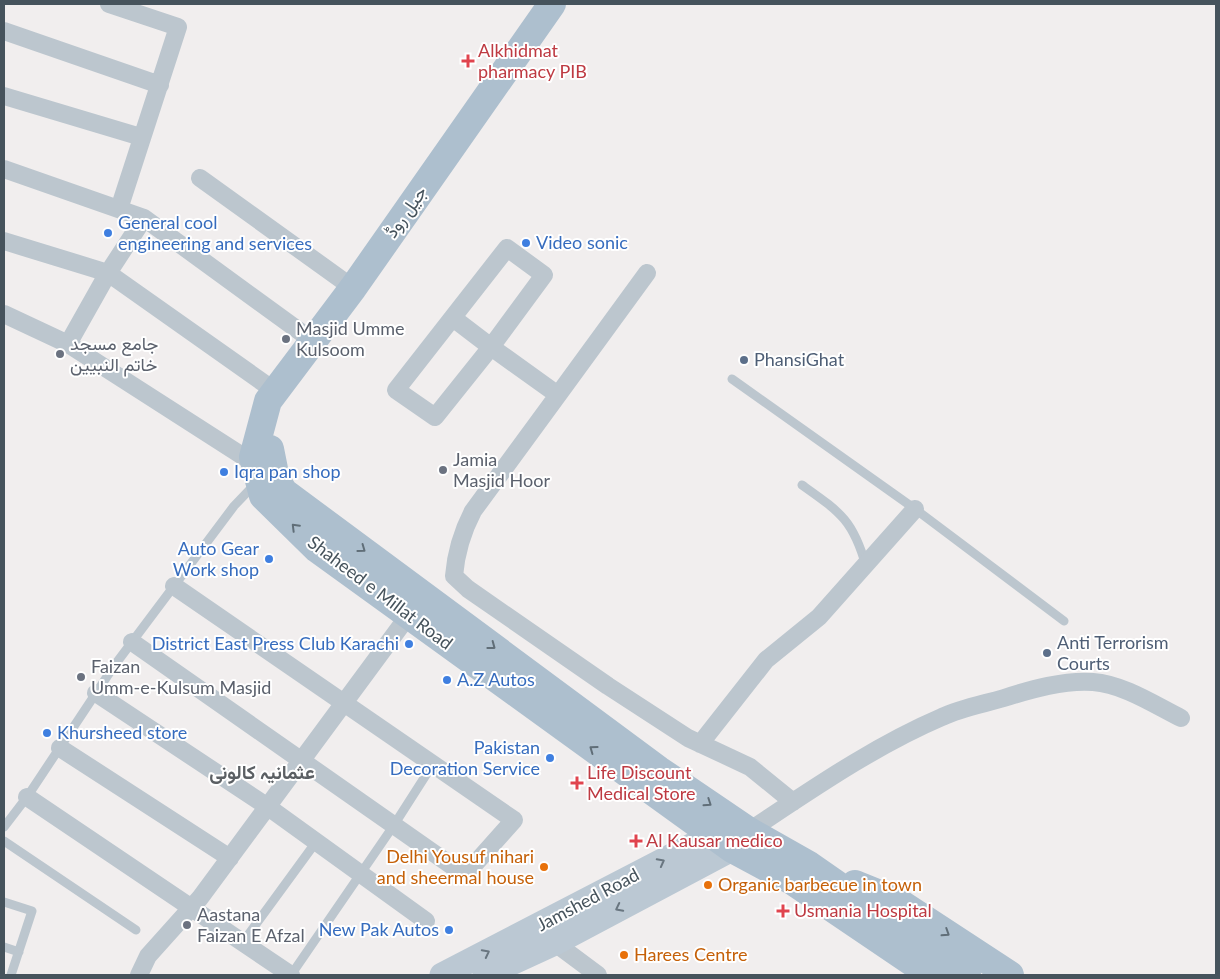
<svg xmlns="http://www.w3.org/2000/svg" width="1220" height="979" viewBox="0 0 1220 979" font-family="Lato,Vazirmatn,sans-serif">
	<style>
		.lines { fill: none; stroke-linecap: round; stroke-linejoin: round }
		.service { stroke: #bcc6ce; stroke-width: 9 }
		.minor { stroke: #bcc6ce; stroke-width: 18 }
		.secondary { stroke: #bbc8d3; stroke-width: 25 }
		.primary { stroke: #adbfce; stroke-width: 28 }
		.oneway { stroke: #606e78 }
		.oneway2 { stroke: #697680 }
		.health-dot { fill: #e0444e; stroke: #fff; stroke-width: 2 }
		.shop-dot { fill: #3f7fe0; stroke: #fff; stroke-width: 2 }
		.worship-dot { fill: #6b7280; stroke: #fff; stroke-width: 2 }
		.service-dot { fill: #5c6f8a; stroke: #fff; stroke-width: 2 }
		.food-dot { fill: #e8710a; stroke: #fff; stroke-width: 2 }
		.labels { text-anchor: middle; stroke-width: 4; stroke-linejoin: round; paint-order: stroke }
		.health-label { font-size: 18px; fill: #be3a42; stroke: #fff; text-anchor: start }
		.street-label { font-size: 18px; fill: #46535c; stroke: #fff }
		.shop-label { font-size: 18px; fill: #366cbe; stroke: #fff; text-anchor: start }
		.worship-label { font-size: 18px; fill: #5b616d; stroke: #fff; text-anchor: start }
		.service-label { font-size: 18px; fill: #4e5e75; stroke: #fff; text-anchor: start }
		.food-label { font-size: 18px; fill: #c56008; stroke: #fff; text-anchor: start }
		.neighbourhood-label { font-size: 19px; font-weight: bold; fill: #5b5f63; stroke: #fff }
	</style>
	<rect width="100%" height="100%" fill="#f1eeee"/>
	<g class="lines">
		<path class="service" d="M 732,379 L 915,509 L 1064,621
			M 802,485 C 840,512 853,520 866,566
			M 4,827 L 27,797 L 114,666 L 234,506 L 255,484
			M 4,841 L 136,930
			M 4,902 L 32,911 L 11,975
			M 243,942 L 316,842
			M 4,947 L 19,952
			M 291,975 L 394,825 L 433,764"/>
		<path class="minor" d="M 109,4 L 178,27 L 119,209
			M 4,31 L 160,85
			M 4,96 L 141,137
			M 4,169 L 144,218 L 313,341
			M 200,178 L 353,288
			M 4,241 L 108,273 L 275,391
			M 507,248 L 544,275 L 491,347 L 435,417 L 396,390 Z
			M 4,314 L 68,344 L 255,464
			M 453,318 L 491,347 L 558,395 L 647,273
			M 68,344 L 108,273 L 144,218
			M 558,395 L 473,511 C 462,532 456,552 454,576 L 468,589 L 608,686 L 688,738 L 750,767 L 793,802
			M 132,642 L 465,875 L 514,820 L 174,586
			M 96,693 L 268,807 L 426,921
			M 700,744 L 766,660 L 819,617 L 915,509
			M 60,748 L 230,858
			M 27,797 L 291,975
			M 749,831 C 811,790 874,746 942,717 C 961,708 984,704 1004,698 C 1032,689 1064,680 1093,682 C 1123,684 1155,705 1181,718
			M 555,943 L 598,975
			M 139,975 L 148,956 L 200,898 L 414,608"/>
		<path class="secondary" d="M 442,975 L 712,835 L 726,823
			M 485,975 L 555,943 L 732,849 L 744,836"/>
		<path class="primary" d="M 552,4 L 353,288 L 268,401 L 253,457 L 263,496 L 317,549 L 732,849 L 792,881 L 931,975
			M 270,449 L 276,479 L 284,492 L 659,770 L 749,831 L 809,865 L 967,975
			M 855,884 L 897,901 L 1010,975"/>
	</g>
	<defs><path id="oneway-chevron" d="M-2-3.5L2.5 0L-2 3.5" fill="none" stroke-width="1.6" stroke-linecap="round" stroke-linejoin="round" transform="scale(1.25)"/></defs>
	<g class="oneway">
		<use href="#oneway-chevron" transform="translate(295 527) rotate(-135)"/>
		<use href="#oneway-chevron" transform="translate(362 549) rotate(36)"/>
		<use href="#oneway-chevron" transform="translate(492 646) rotate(37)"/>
		<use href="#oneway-chevron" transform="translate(593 749) rotate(-144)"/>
		<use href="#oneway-chevron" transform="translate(708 803) rotate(34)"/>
		<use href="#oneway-chevron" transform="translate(946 933) rotate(33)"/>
	</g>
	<g class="oneway2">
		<use href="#oneway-chevron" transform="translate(661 862) rotate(-28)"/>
		<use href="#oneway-chevron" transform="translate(619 908) rotate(153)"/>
		<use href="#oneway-chevron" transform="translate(486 953) rotate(-27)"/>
	</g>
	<g class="health-dot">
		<path d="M465.5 53.5h5v5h5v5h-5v5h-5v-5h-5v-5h5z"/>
		<path d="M574.5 775.5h5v5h5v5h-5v5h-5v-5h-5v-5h5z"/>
		<path d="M633.5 833.5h5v5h5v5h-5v5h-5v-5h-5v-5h5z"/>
		<path d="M780.5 903.5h5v5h5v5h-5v5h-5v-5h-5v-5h5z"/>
	</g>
	<g class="shop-dot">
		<circle cx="108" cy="233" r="5"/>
		<circle cx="526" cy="243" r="5"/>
		<circle cx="224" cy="472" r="5"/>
		<circle cx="269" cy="559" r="5"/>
		<circle cx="409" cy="644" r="5"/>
		<circle cx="447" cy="680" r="5"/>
		<circle cx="47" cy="733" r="5"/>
		<circle cx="550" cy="758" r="5"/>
		<circle cx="449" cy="930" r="5"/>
	</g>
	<g class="worship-dot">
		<circle cx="286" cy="339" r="5"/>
		<circle cx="60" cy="354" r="5"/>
		<circle cx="443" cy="470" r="5"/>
		<circle cx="81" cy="677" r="5"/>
		<circle cx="187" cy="925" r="5"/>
	</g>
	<g class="service-dot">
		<circle cx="744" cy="360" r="5"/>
		<circle cx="1047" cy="653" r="5"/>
	</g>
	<g class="food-dot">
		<circle cx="544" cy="867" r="5"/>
		<circle cx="708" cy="885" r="5"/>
		<circle cx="624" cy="955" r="5"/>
	</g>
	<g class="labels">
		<g class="health-label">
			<text x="478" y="57">Alkhidmat<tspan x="478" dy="21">pharmacy PIB</tspan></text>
			<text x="587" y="779">Life Discount<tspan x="587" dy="21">Medical Store</tspan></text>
			<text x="646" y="847">Al Kausar medico</text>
			<text x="794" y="917">Usmania Hospital</text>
		</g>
		<g class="street-label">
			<text transform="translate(406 212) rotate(-55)" y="6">جیل روڈ</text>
			<text transform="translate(380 593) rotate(37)" y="6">Shaheed e Millat Road</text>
			<text transform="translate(588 900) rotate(-28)" y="6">Jamshed Road</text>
		</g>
		<g class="shop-label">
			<text x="118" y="229">General cool<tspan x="118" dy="21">engineering and services</tspan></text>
			<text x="536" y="249">Video sonic</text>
			<text x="234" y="478">Iqra pan shop</text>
			<text x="259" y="555" text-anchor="end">Auto Gear<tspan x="259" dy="21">Work shop</tspan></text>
			<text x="399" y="650" text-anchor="end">District East Press Club Karachi</text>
			<text x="457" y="686">A.Z Autos</text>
			<text x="57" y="739">Khursheed store</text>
			<text x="540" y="754" text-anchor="end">Pakistan<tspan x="540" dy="21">Decoration Service</tspan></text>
			<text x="439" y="936" text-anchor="end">New Pak Autos</text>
		</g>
		<g class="worship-label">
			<text x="296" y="335">Masjid Umme<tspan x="296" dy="21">Kulsoom</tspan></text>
			<text x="70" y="350">جامع مسجد<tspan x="70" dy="21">خاتم النبیین</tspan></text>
			<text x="453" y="466">Jamia<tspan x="453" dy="21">Masjid Hoor</tspan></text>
			<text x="91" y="673">Faizan<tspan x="91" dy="21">Umm-e-Kulsum Masjid</tspan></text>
			<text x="197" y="921">Aastana<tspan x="197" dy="21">Faizan E Afzal</tspan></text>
		</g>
		<g class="service-label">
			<text x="754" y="366">PhansiGhat</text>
			<text x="1057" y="649">Anti Terrorism<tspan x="1057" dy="21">Courts</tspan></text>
		</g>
		<g class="food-label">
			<text x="534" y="863" text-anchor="end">Delhi Yousuf nihari<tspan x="534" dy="21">and sheermal house</tspan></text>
			<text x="718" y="891">Organic barbecue in town</text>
			<text x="634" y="961">Harees Centre</text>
		</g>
		<g class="neighbourhood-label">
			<text x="262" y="779">عثمانیہ کالونی</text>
		</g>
	</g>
	<rect width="1220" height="979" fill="none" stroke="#46535c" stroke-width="10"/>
</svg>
